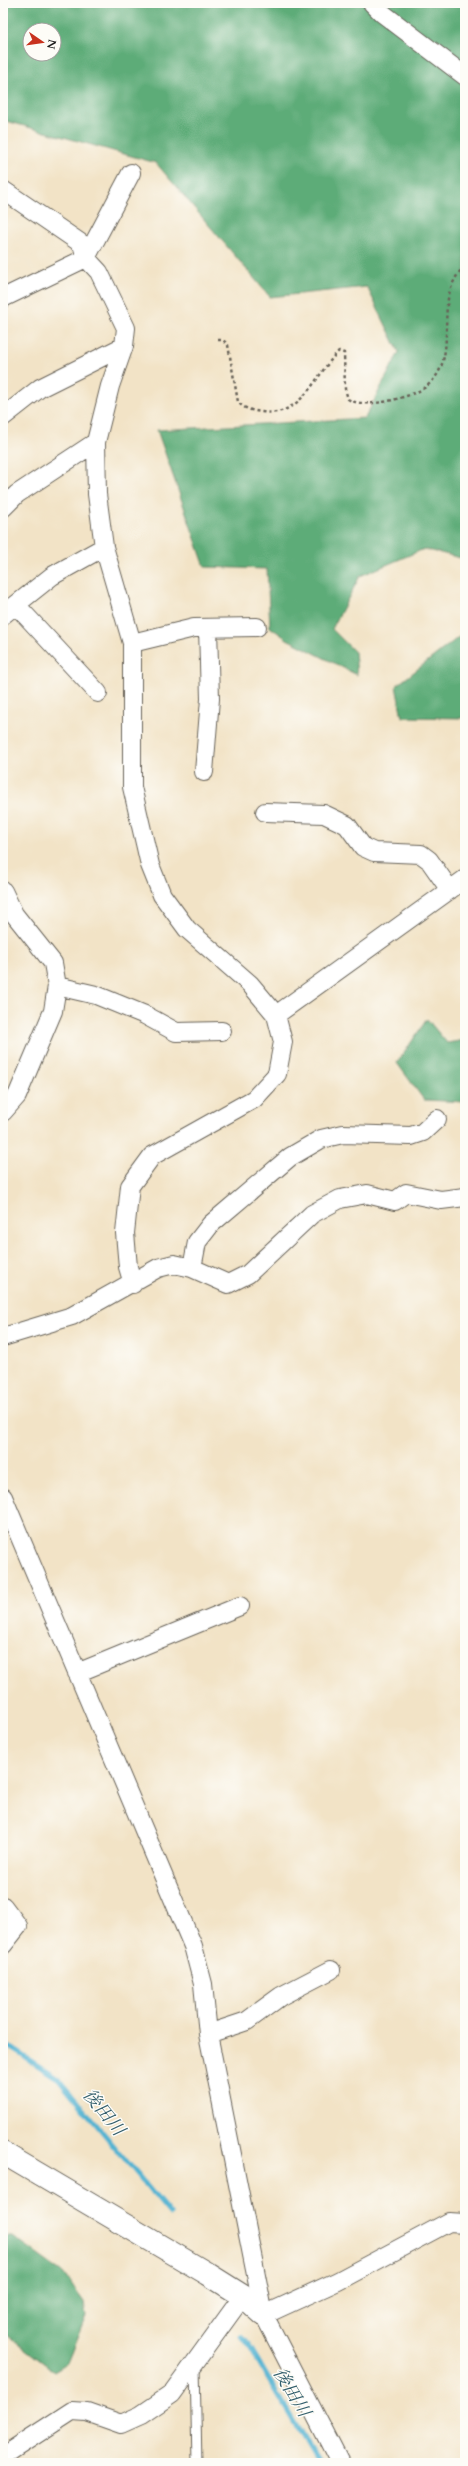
<svg xmlns="http://www.w3.org/2000/svg" width="468" height="2466" viewBox="0 0 468 2466" font-family="Cardo,'Noto Serif JP',serif">
	<style>
		.forest { fill: #5dac78; stroke: #3c644a; fill-rule: evenodd }
		.lines { fill: none; stroke-linecap: round; stroke-linejoin: round }
		.stream { stroke: #54b4d2; stroke-width: 5 }
		.lane-casing { stroke: #676258; stroke-width: 11 }
		.street-casing { stroke: #676258; stroke-width: 20 }
		.secondary-casing { stroke: #676258; stroke-width: 24 }
		.path { stroke: #676258; stroke-width: 2.5; stroke-dasharray: 3 3; stroke-linecap: butt }
		.lane { stroke: #fff; stroke-width: 9 }
		.street { stroke: #fff; stroke-width: 18 }
		.secondary { stroke: #fff; stroke-width: 22 }
		.labels { text-anchor: middle; stroke-width: 3; stroke-linejoin: round; paint-order: stroke }
		.water-label { font-size: 18px; font-style: italic; fill: #35606e; stroke: #fdfcf7 }
	</style>
	<rect width="100%" height="100%" fill="#fdfcf7"/>
	<filter id="ink" filterUnits="userSpaceOnUse"><feTurbulence type="fractalNoise" baseFrequency=".025" numOctaves="2"/><feDisplacementMap in="SourceGraphic" scale="8" xChannelSelector="R" yChannelSelector="G"/><feConvolveMatrix kernelMatrix="1 2 1 2 8 2 1 2 1" color-interpolation-filters="sRGB"/></filter>
	<filter id="wash" filterUnits="userSpaceOnUse"><feTurbulence type="fractalNoise" baseFrequency=".012" numOctaves="4" result="noise"/><feDisplacementMap in="SourceGraphic" scale="16" xChannelSelector="R" yChannelSelector="G"/><feGaussianBlur stdDeviation="0.9" result="paint"/><feColorMatrix in="noise" values="0 0 0 0 0 0 0 0 0 0 0 0 0 0 0 0 0 1.4 0 .05"/><feComposite in="paint" operator="in"/></filter>
	<g filter="url(#wash)">
		<rect width="100%" height="100%" fill="#f2e3c6"/>
		<path class="forest" d="M 3,3 L 465,3 L 465,559 L 424,549 L 360,576 L 332,629 L 355,652 L 357,675 L 287,639 L 270,627 L 267,569 L 205,567 L 157,430 L 365,418 L 399,352 L 367,287 L 270,297 L 156,163 L 3,120 ZM 30,30 L 54,30 L 54,54 L 30,54 Z
			M 465,632 L 465,718 L 402,717 L 396,686 Z
			M 427,1019 L 447,1043 L 465,1040 L 465,1102 L 424,1100 L 397,1063 Z
			M 3,2237 L 13,2237 L 63,2273 L 84,2302 L 86,2316 L 67,2363 L 54,2371 L 3,2332 Z"/>
		<g class="lines">
			<path class="stream" d="M 3,2043 L 59,2079 L 170,2214
				M 241,2336 L 251,2349 L 318,2463"/>
		</g>
	</g>
	<g filter="url(#ink)">
		<g class="lines">
			<defs>
				<path id="lane" d="M 195,2366 L 197,2463"/>
				<path id="street" d="M 372,3 L 382,13 L 465,76
					M 3,190 L 82,244 L 86,258 L 99,272 L 126,328 L 124,346 L 110,386 L 96,442 L 97,494 L 104,547 L 132,643 L 132,787 L 150,865 L 162,895 L 187,929 L 250,984 L 276,1015 L 283,1042 L 277,1074 L 254,1099 L 152,1156 L 130,1186 L 125,1233 L 128,1267 L 133,1284
					M 3,298 L 86,258 L 131,173
					M 3,417 L 40,388 L 124,346
					M 3,508 L 17,494 L 96,442
					M 16,605 L 98,693
					M 3,615 L 52,576 L 104,547
					M 132,643 L 194,628 L 257,627
					M 204,772 L 210,699 L 208,628
					M 265,812 L 324,814 L 347,825 L 363,847 L 374,852 L 421,854 L 429,860 L 450,890
					M 3,891 L 14,914 L 53,963 L 57,986 L 53,1011 L 17,1096 L 3,1112
					M 57,986 L 96,995 L 145,1015 L 176,1032 L 222,1031
					M 276,1015 L 465,879
					M 192,1268 L 197,1242 L 211,1224 L 290,1157 L 321,1139 L 343,1134 L 411,1136 L 423,1132 L 437,1119
					M 3,1337 L 72,1316 L 158,1268 L 174,1264 L 192,1268 L 228,1284 L 248,1274 L 312,1214 L 340,1199 L 367,1194 L 395,1201 L 406,1193 L 441,1200 L 465,1197
					M 3,1497 L 193,1946 L 203,1984 L 208,2034 L 264,2315 L 340,2463
					M 77,1673 L 240,1606
					M 3,1906 L 18,1926 L 3,1945
					M 208,2034 L 247,2021 L 281,1996 L 331,1970
					M 264,2315 L 338,2281 L 449,2222 L 465,2223
					M 3,2456 L 72,2411 L 87,2412 L 121,2424 L 141,2415 L 172,2394 L 243,2296"/>
				<path id="secondary" d="M 3,2153 L 208,2274 L 243,2296 L 264,2315"/>
			</defs>
			<use href="#lane" class="lane-casing"/>
			<use href="#street" class="street-casing"/>
			<use href="#secondary" class="secondary-casing"/>
			<path class="path" d="M 218,340 L 223,340 L 228,345 L 238,402 C 244,409 253,411 262,412 C 303,418 315,374 339,351 L 344,353 L 345,389 L 348,399 C 359,406 380,403 393,400 C 403,397 415,394 424,388 C 458,365 439,319 451,288 C 454,279 459,272 465,265"/>
			<use href="#lane" class="lane"/>
			<use href="#street" class="street"/>
			<use href="#secondary" class="secondary"/>
		</g>
	</g>
	<g class="labels">
		<g class="water-label">
			<text transform="translate(104 2112) rotate(51)" y="6">後田川</text>
			<text transform="translate(292 2392) rotate(59)" y="6">後田川</text>
		</g>
	</g>
	<rect width="468" height="2466" fill="none" stroke="#fdfcf7" stroke-width="16"/>
	<g transform="translate(42 42) rotate(103)"><circle r="19" fill="#fdfcf7" stroke="#a3a29f"/>
	<path d="M0-3L7 15L0 10L-7 15Z" fill="#c8321e"/>
	<text y="-6" font-size="11" font-weight="bold" text-anchor="middle" fill="#1c1c1c">N</text>
	</g>
</svg>
